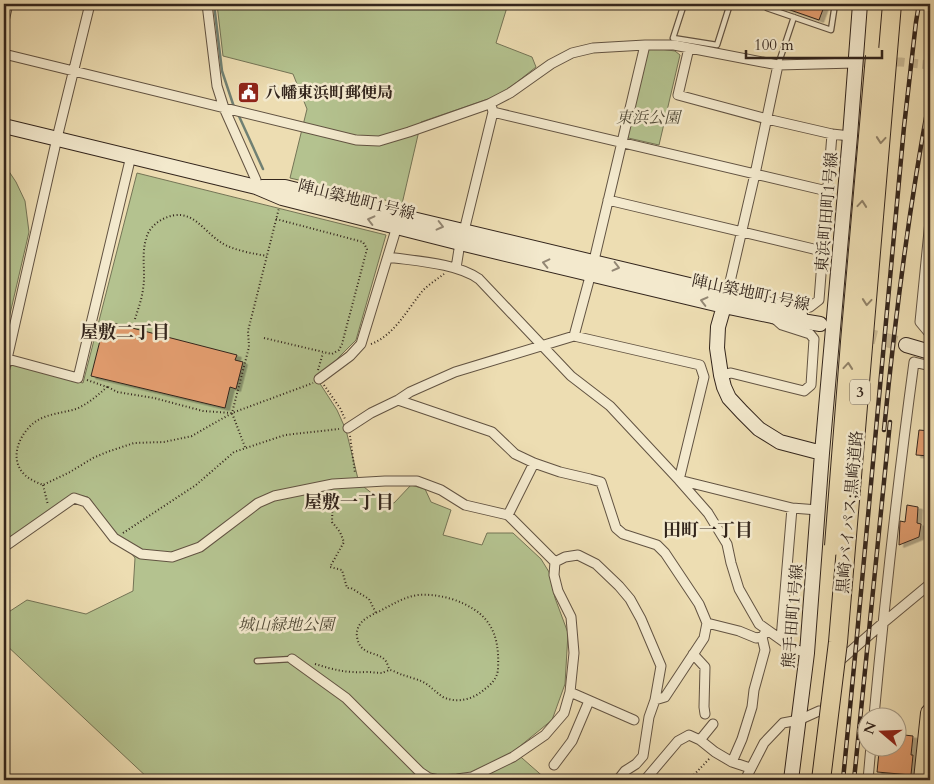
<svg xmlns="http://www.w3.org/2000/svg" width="934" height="784" viewBox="0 0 934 784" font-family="Cardo,'Noto Serif JP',serif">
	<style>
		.green { fill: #b4c28f; stroke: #747456 }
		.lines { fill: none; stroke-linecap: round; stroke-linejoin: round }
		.stream { stroke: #708073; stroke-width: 2.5 }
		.building { fill: #e19c6e; stroke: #33251c; filter: url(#shadow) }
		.street-tunnel { stroke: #c8b894; stroke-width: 9; stroke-dasharray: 9 4.5; stroke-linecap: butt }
		.secondary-tunnel { stroke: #c8b894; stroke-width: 14; stroke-dasharray: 14 7; stroke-linecap: butt }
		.lane-casing { stroke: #625342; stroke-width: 7 }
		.street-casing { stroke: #625342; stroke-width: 11 }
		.secondary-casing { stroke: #33251c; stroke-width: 16 }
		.highway-casing { stroke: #33251c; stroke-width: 20 }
		.path { stroke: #33251c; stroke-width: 2; stroke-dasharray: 1 2.5; stroke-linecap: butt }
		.lane { stroke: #f3e9cd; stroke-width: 4.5 }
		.street { stroke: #f3e9cd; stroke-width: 9 }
		.secondary { stroke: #f3e9cd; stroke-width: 14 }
		.highway { stroke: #edddb2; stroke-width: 18 }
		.rail-casing { stroke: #33251c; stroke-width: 4.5 }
		.rail { stroke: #f3e9cd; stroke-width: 2.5; stroke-dasharray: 8; stroke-linecap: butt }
		.highway-bridge-casing { stroke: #33251c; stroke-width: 20; stroke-linecap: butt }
		.highway-bridge { stroke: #edddb2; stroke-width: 18 }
		.oneway { stroke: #908167 }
		.oneway2 { stroke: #938774 }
		.labels { text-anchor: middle; stroke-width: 5; stroke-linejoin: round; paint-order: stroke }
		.shield { fill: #f3e9cd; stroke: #6d6051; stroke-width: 1 }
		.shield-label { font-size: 15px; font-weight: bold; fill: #33251c }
		.poi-label { font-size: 16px; font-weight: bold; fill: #33251c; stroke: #f3e9cd; text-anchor: start }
		.park-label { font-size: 16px; font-style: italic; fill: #534c39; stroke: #f3e9cd }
		.street-label { font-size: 16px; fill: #33251c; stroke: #f3e9cd }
		.neighbourhood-label { font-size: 18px; font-weight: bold; fill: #33251c; stroke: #f3e9cd }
	</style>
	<defs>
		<filter id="shadow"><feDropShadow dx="4.5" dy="2.5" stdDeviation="0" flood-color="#0004"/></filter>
	</defs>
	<rect width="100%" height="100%" fill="#edddb2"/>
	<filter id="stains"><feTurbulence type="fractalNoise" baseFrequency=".004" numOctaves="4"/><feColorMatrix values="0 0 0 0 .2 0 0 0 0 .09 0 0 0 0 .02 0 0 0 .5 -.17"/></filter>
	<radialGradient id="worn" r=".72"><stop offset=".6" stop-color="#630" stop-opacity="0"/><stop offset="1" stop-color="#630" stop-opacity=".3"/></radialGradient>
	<path class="green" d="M 217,4 L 508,4 L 496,43 L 532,57 L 536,67 L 507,90 L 488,99 L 421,122 L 402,204 L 290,178 L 307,109 L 293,74 L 223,56 Z
		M 653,48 L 675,51 L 680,55 L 659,145 L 624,137 L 647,50 Z
		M 4,164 L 16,182 L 25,201 L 29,232 L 4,340 Z
		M 137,173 L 386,235 L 356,340 L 317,379 L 337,410 L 346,430 L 359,483 L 384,503 L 394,503 L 411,485 L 425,489 L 431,502 L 451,510 L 443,535 L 482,545 L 487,533 L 513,533 L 541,559 L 549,572 L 555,598 L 568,633 L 565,684 L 552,720 L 514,751 L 547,780 L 150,780 L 4,643 L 4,615 L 27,600 L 86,614 L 133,591 L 135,558 L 88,497 L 72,494 L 4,543 L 4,387 L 8,368 L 13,365 L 83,383 Z"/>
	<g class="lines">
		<path class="stream" d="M 214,4 L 222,71 L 234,107
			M 238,114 L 263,169"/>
	</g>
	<path class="building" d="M 776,4 L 825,4 L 819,20 L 776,5 Z
		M 105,321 L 237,355 L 235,360 L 243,362 L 236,389 L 230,387 L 225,408 L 91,376 Z
		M 919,430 L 930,431 L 930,456 L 916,455 Z
		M 907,505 L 918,507 L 917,523 L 921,524 L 919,537 L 899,545 L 900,521 L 905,522 Z
		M 896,734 L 913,736 L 911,755 L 913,755 L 911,775 L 877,772 L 879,752 L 883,752 L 883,746 L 896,746 Z"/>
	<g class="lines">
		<path class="street-tunnel" d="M 855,63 L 901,62 L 930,65"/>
		<path class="secondary-tunnel" d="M 822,324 L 906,345"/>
		<defs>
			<path id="lane" d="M 684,4 L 673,38 L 717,45 L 730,4
				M 768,4 L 767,8 L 831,30 L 835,4
				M 778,65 L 794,17
				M 257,661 L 292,659"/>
			<path id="street" d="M 207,4 L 217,86 L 224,108 L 256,180 L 256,187
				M 4,21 L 8,4
				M 689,48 L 678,95 L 767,119 L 832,134 L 850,136
				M 4,54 L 356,140 L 379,141 L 409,132 L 489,104 L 510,93 L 551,64 L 572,53 L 593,48 L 645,45 L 674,45 L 778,65 L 855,63
				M 493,112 L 827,191
				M 608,200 L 822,251
				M 930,221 L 920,322 L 930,334
				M 388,257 C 415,261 457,263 479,279 L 571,376 L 610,406 L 679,480 L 708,513 L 727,544 L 731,563 L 739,589 L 759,624 L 794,649 L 807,653
				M 456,268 L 460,243 L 464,231 L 493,112 L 492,108
				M 726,299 L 755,174 L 778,65
				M 779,307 L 789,302 L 810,307 L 819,300 L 832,134
				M 574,336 L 591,273 L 645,45
				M 4,358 L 78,378 L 131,156
				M 4,372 L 57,138 L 90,4
				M 721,375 L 731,373 L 804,391 L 811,385 L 814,339 L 810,334 L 782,325 L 774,318
				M 319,379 L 350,356 L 361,344 L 398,223
				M 398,400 L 492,432 L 515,454 L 534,463 L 560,472 L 590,479 L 601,482 L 616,528 L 623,534 L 657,545 L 665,553 L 699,604 L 707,623 L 739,631 L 756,638 L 762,637 L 767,630
				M 348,428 L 371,413 L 398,400 L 410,392 L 455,372 L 574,336 L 700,365 L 704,377 L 679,480 L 792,508 L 818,510
				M 508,515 L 534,463
				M 4,547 L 74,498 L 86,502 L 114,538 L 141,554 L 172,557 L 200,547 L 258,503 L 274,496 L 333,484 L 385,481 L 417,481 L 441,490 L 465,505 L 508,515 L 555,562
				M 555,562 L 565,557 L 578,555 L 596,564 L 619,586 L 630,599 L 641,619 L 661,666 L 655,700 L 649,717 L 643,756 L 636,764 L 625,771 L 618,780
				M 781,639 L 792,508
				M 693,654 L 705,667 L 704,707 L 705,714
				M 292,659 L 346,698 L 420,772 L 429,778 L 439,780 L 457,779 L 472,777 L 513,757 L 545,735 L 564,713 L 570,692 L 574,653 L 571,617 L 558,591 L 554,575 L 555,562
				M 837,663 L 883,623 L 930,584
				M 570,692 L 634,720
				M 655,700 L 665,697 L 704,638 L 707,623
				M 874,716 C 885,598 898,480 914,362 L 930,366
				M 700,740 L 713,724
				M 732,762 L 742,739 L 752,707 L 754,690 L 765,650 L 762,637
				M 554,765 L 572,741 L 589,701
				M 645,780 L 678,741 L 689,735 L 700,740 L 715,752 L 732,762 L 750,768
				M 745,780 L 764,743 L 783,723 L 799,720 L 819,711 L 825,710 L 826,704
				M 868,780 L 871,746"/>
			<path id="secondary" d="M 4,126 L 256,187 L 282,198 L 460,243 L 724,306 L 772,316 L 820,324
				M 262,187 L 285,187 L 400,216 L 727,294 L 779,307 L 800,315
				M 724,306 L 718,327 L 717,348 L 721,375 L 724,387 L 729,398 L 742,412 L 759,429 L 780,442 L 822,453
				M 906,345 L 930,352
				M 791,780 L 807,653 L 822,453 L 850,136 L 860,4"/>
			<path id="highway" d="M 923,780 L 930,713"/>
		</defs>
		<use href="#lane" class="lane-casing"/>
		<use href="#street" class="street-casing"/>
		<use href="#secondary" class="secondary-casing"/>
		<use href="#highway" class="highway-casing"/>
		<path class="path" d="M 135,319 C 138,309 142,299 143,289 C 146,273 141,256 146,239 C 148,230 155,223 163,219 C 192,205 202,231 222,243 C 232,250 255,254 267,256
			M 264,338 L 332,354 L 339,350 L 342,344 L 367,249 L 363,242 L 276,219
			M 371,344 C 393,336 406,312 420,294 C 426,286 436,280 444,274
			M 318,370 L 323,353
			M 87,380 L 107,387 C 98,395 88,404 76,409 C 62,413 46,414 35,422 C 20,433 9,457 23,473 C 28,479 36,482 43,485 L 70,472 L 93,458 L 107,452 L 134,443 L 164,442 L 192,436 L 232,413 L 313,383
			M 324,385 L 340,408 L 345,419
			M 108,387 L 117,392 L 154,398 L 203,411 L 232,413
			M 350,436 L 355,473
			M 245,447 L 232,413 L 249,347 L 248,331 L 279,208
			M 43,485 L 48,505
			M 333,494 L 332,522 L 340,532 L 344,542 L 330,567 L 342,570 L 347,588 L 351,588 L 369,599 L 376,613
			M 123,533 L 196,485 L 234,452 L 285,435 L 339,429
			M 315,664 C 335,670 345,673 367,672 C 372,672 377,673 382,673 C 384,672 387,671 389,670 C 393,670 399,674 403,675 C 409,677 416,679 421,681 C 430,685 435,692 443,697 C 457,704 474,699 485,689 C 492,684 498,677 498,668 C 500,630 487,611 452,599 C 441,596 430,594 418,595 C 404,597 393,604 380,611 C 369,616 355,622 357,637 C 360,656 377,651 385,660 C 387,662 388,667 390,670
			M 689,780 L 710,758"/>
		<use href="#lane" class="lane"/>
		<use href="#street" class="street"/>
		<use href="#secondary" class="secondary"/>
		<use href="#highway" class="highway"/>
		<defs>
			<path id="rail" d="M 884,430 C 895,318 909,206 930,96
				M 843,780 L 856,646 L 904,127 L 916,22 L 919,4
				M 854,780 L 890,422"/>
		</defs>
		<use href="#rail" class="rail-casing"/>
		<use href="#rail" class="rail"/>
		<defs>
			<path id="highway-bridge" d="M 834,546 L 850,342 L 875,56
				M 821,780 L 838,642 L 892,4"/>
		</defs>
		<use href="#highway-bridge" class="highway-bridge-casing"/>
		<use href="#highway-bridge" class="highway-bridge"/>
	</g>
	<defs><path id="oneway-chevron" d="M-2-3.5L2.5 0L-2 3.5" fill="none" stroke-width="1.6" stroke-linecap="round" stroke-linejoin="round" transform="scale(1.25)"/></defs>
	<g class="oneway">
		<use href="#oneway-chevron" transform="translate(881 140) rotate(95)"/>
		<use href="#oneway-chevron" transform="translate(862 204) rotate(-85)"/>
		<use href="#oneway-chevron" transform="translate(867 302) rotate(95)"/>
		<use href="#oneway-chevron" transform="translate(848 366) rotate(-85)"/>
	</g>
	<g class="oneway2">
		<use href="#oneway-chevron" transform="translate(371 220) rotate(-166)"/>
		<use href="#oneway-chevron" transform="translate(440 226) rotate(14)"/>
		<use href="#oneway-chevron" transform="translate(546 263) rotate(-167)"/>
		<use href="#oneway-chevron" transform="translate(616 267) rotate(14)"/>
		<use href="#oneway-chevron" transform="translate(704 301) rotate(-166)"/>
	</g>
	<defs>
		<symbol id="civic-square" viewBox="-11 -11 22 22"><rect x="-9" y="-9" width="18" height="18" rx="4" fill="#8f2418" stroke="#f3e9cd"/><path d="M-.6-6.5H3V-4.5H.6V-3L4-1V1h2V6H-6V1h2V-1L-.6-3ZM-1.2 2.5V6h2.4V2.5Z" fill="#fff"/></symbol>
	</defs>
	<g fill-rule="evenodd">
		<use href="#civic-square" x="236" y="80" width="25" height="25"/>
	</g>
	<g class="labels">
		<rect class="shield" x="850" y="379.5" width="20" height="25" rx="4"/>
		<g class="shield-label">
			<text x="860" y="397">3</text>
		</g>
		<g class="poi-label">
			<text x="265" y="98">八幡東浜町郵便局</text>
		</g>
		<g class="park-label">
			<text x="648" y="123">東浜公園</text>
			<text x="286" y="630">城山緑地公園</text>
		</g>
		<g class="street-label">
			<text transform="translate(357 199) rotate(14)" y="6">陣山築地町1号線</text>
			<text transform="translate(826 212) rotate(-85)" y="6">東浜町田町1号線</text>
			<text transform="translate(751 292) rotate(12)" y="6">陣山築地町1号線</text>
			<text transform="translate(849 512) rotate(-85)" y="6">黒崎バイパス;黒崎道路</text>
			<text transform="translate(792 616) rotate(-85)" y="6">熊手田町1号線</text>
		</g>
		<g class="neighbourhood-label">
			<text x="125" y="338">屋敷二丁目</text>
			<text x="349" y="508">屋敷一丁目</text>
			<text x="708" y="536">田町一丁目</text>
		</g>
	</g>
	<rect width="934" height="784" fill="none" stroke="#edddb2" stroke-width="20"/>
	<rect x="5" y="5" width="924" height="774" fill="none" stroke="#33251c" stroke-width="2.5"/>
	<rect x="10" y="10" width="914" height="764" fill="none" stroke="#33251c"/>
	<g transform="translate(882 732) rotate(289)"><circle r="24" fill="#f3e9cd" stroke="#a69b86"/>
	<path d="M0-4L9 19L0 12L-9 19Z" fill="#8f2418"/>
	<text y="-8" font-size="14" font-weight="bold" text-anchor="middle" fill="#33251c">N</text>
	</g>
	<path d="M746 50v8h136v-8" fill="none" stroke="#33251c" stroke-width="2.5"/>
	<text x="754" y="50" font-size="15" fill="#33251c" stroke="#f3e9cd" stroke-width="4" paint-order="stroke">100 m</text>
	<rect width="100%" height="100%" filter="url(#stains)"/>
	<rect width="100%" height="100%" fill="url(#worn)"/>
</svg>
